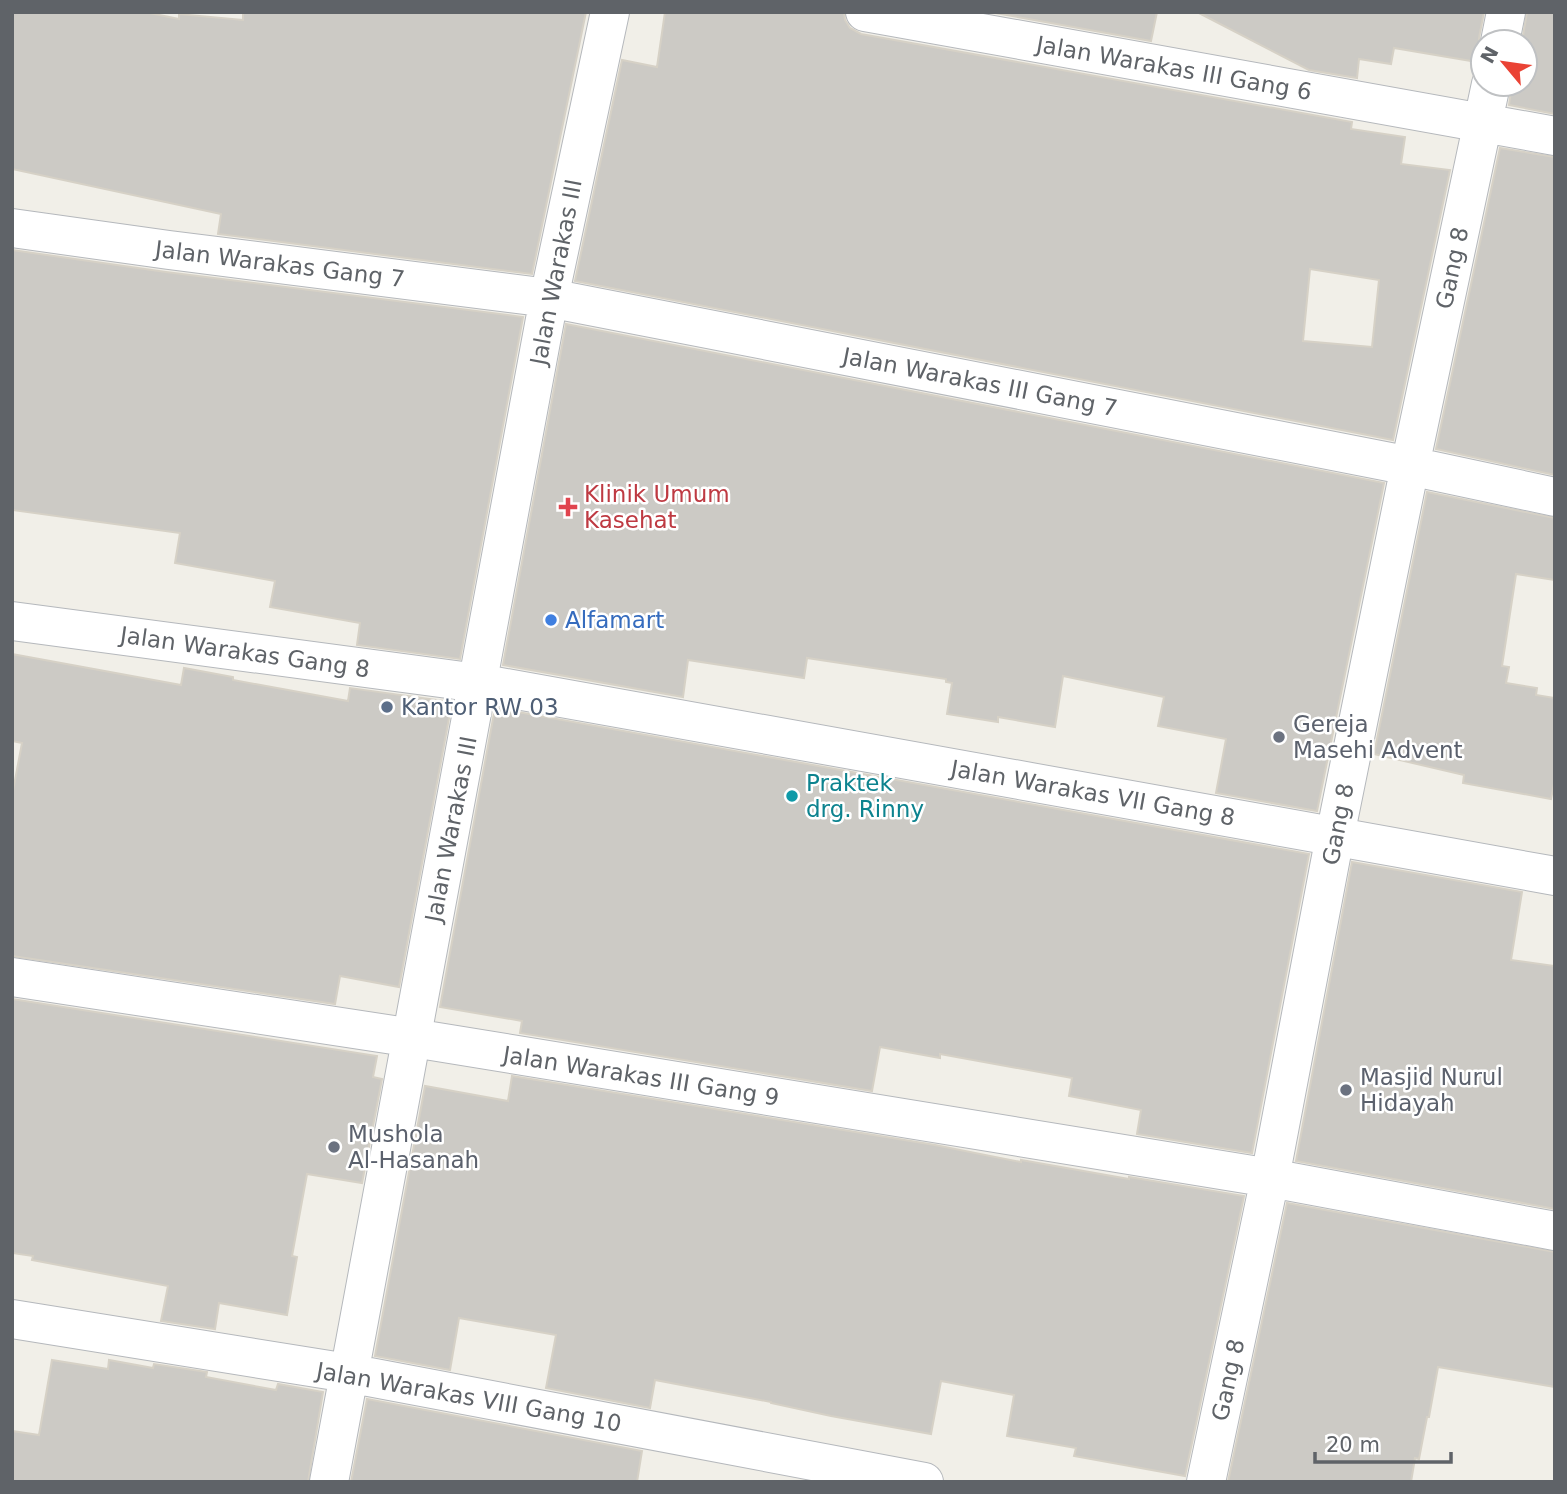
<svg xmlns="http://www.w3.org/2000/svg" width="1567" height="1494" viewBox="0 0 1567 1494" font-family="'DejaVu Sans',sans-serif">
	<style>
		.building { fill: #cccac5; stroke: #d6d1c6; stroke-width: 2; fill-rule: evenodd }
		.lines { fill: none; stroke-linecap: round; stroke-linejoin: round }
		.minor-casing { stroke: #b5b8bc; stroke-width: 40 }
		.tertiary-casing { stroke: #b5b8bc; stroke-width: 40 }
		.minor { stroke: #fff; stroke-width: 38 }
		.tertiary { stroke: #fff; stroke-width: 38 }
		.health-dot { fill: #e0444e; stroke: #fff; stroke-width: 2.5 }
		.shop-dot { fill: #3f7fe0; stroke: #fff; stroke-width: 2.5 }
		.service-dot { fill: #5c6f8a; stroke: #fff; stroke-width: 2.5 }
		.worship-dot { fill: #6b7280; stroke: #fff; stroke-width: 2.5 }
		.culture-dot { fill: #0f9aa8; stroke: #fff; stroke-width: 2.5 }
		.labels { text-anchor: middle; stroke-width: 5; stroke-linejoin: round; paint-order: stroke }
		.street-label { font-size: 23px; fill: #5f6368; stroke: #fff }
		.health-label { font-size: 23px; fill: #be3a42; stroke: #fff; text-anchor: start }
		.shop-label { font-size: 23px; fill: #366cbe; stroke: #fff; text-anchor: start }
		.service-label { font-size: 23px; fill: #4e5e75; stroke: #fff; text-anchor: start }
		.worship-label { font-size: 23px; fill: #5b616d; stroke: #fff; text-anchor: start }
		.culture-label { font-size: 23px; fill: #0d838f; stroke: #fff; text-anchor: start }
	</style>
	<rect width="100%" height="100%" fill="#f1efe8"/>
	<path class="building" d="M 12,12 L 145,12 L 179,19 L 179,14 L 243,20 L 243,12 L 586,12 L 532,274 L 218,234 L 221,214 L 12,169 Z
		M 665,12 L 844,12 L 845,20 L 850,28 L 861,34 L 1352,122 L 1351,129 L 1405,137 L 1401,164 L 1450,170 L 1393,440 L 575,281 L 622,60 L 657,67 ZM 1310,269 L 1379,280 L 1372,347 L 1303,341 Z
		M 990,12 L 1157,12 L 1151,41 Z
		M 1197,12 L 1484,12 L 1479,38 L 1479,48 L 1483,55 L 1483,63 L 1394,48 L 1391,64 L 1359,59 L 1357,78 L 1309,70 Z
		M 1527,12 L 1555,12 L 1555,114 L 1509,105 L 1512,84 L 1525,84 L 1525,42 L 1522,42 Z
		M 1500,148 L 1555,157 L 1555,475 L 1436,449 Z
		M 12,250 L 166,272 L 523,317 L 460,659 L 357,645 L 360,623 L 270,607 L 275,581 L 175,563 L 180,533 L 12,510 Z
		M 566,324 L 1384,483 L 1317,811 L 1216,793 L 1226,739 L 1158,726 L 1164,697 L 1063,676 L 1055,727 L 998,717 L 998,722 L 947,714 L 952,683 L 946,682 L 946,679 L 807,658 L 804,678 L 688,660 L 683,697 L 503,665 Z
		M 1427,492 L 1555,518 L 1555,580 L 1516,574 L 1502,666 L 1509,667 L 1506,683 L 1537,688 L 1536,695 L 1555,698 L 1555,779 L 1551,799 L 1463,783 L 1464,775 L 1374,754 Z
		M 12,654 L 181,685 L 184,668 L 233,677 L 233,680 L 348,701 L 350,688 L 452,702 L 399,987 L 340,976 L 335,1004 L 12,956 L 12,796 L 22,743 L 12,741 Z
		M 495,708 L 1309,854 L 1252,1153 L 1137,1134 L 1141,1110 L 1069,1096 L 1072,1078 L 940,1054 L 940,1058 L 880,1047 L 872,1091 L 520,1033 L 522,1021 L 440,1007 Z
		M 1352,862 L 1522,892 L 1511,960 L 1555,966 L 1555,1209 L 1296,1161 Z
		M 12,999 L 377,1056 L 373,1077 L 382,1079 L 362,1183 L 307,1174 L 292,1256 L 297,1257 L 287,1315 L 219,1303 L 215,1329 L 161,1321 L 168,1286 L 32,1260 L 33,1256 L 12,1253 Z
		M 512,1076 L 935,1145 L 1021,1162 L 1021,1160 L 1129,1179 L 1129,1177 L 1244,1196 L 1185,1476 L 1074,1456 L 1076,1448 L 1007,1436 L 1014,1395 L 941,1381 L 931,1434 L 831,1416 L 771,1403 L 771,1402 L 655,1380 L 650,1408 L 546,1388 L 556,1335 L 459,1318 L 450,1370 L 375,1356 L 425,1086 L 508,1101 Z
		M 1287,1203 L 1555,1252 L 1555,1387 L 1438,1367 L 1429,1417 L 1427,1417 L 1419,1459 L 1415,1458 L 1411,1482 L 1228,1482 Z
		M 52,1360 L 108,1369 L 109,1360 L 153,1368 L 154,1364 L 207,1372 L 206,1377 L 276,1390 L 278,1384 L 323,1392 L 308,1482 L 12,1482 L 12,1431 L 39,1435 Z
		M 367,1399 L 642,1451 L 637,1482 L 351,1482 Z"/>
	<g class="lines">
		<defs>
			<path id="minor" d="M 865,12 L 1555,136
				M 1500,42 L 1506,12
				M 12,228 L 169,250 L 549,298 L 1410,466 L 1555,497
				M 12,977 L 413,1038 L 1270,1178 L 1555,1231
				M 12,1319 L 348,1373 L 924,1482
				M 329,1482 L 549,298 L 610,12
				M 1206,1482 L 1270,1178 L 1335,836 L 1410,466 L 1491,84"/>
			<path id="tertiary" d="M 12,621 L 478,683 L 1555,876"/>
		</defs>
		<use href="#minor" class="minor-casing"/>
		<use href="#tertiary" class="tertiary-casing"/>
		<use href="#minor" class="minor"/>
		<use href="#tertiary" class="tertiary"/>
	</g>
	<path class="health-dot" d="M564.5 496.5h7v7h7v7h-7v7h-7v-7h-7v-7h7z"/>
	<circle class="shop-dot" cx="551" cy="620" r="7"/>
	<circle class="service-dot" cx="387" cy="707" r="7"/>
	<g class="worship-dot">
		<circle cx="1279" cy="737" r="7"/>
		<circle cx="1346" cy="1090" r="7"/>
		<circle cx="334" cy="1147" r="7"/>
	</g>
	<circle class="culture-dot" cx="792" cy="796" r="7"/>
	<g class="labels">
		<g class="street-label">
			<text transform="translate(1174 68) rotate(10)" y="8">Jalan Warakas III Gang 6</text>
			<text transform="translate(280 264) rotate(7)" y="8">Jalan Warakas Gang 7</text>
			<text transform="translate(1452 268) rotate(-78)" y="8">Gang 8</text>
			<text transform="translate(556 272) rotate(-79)" y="8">Jalan Warakas III</text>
			<text transform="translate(980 382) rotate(11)" y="8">Jalan Warakas III Gang 7</text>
			<text transform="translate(245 652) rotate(8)" y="8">Jalan Warakas Gang 8</text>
			<text transform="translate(1093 793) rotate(10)" y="8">Jalan Warakas VII Gang 8</text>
			<text transform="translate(1338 824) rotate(-79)" y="8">Gang 8</text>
			<text transform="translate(451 829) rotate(-79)" y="8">Jalan Warakas III</text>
			<text transform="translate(641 1076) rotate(9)" y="8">Jalan Warakas III Gang 9</text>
			<text transform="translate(1228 1380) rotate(-78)" y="8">Gang 8</text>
			<text transform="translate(469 1397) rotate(10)" y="8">Jalan Warakas VIII Gang 10</text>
		</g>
		<g class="health-label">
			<text x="584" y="502">Klinik Umum<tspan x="584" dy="26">Kasehat</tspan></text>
		</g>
		<g class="shop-label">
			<text x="565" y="628">Alfamart</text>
		</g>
		<g class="service-label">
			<text x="401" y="715">Kantor RW 03</text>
		</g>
		<g class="worship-label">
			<text x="1293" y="732">Gereja<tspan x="1293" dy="26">Masehi Advent</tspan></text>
			<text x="1360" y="1085">Masjid Nurul<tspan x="1360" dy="26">Hidayah</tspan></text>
			<text x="348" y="1142">Mushola<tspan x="348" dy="26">Al-Hasanah</tspan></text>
		</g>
		<g class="culture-label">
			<text x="806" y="791">Praktek<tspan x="806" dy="26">drg. Rinny</tspan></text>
		</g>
	</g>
	<rect width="1567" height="1494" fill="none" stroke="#5f6368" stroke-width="28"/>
	<g transform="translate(1504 63) rotate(299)"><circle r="33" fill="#ffffff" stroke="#bfc1c3" stroke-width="2"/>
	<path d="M0-5L12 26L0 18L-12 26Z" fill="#ea4335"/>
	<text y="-10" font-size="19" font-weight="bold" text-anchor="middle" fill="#5f6368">N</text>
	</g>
	<path d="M1315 1452v10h136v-10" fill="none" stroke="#5f6368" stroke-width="3.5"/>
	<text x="1326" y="1452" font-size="21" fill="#5f6368" stroke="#ffffff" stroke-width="5" paint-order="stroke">20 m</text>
</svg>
